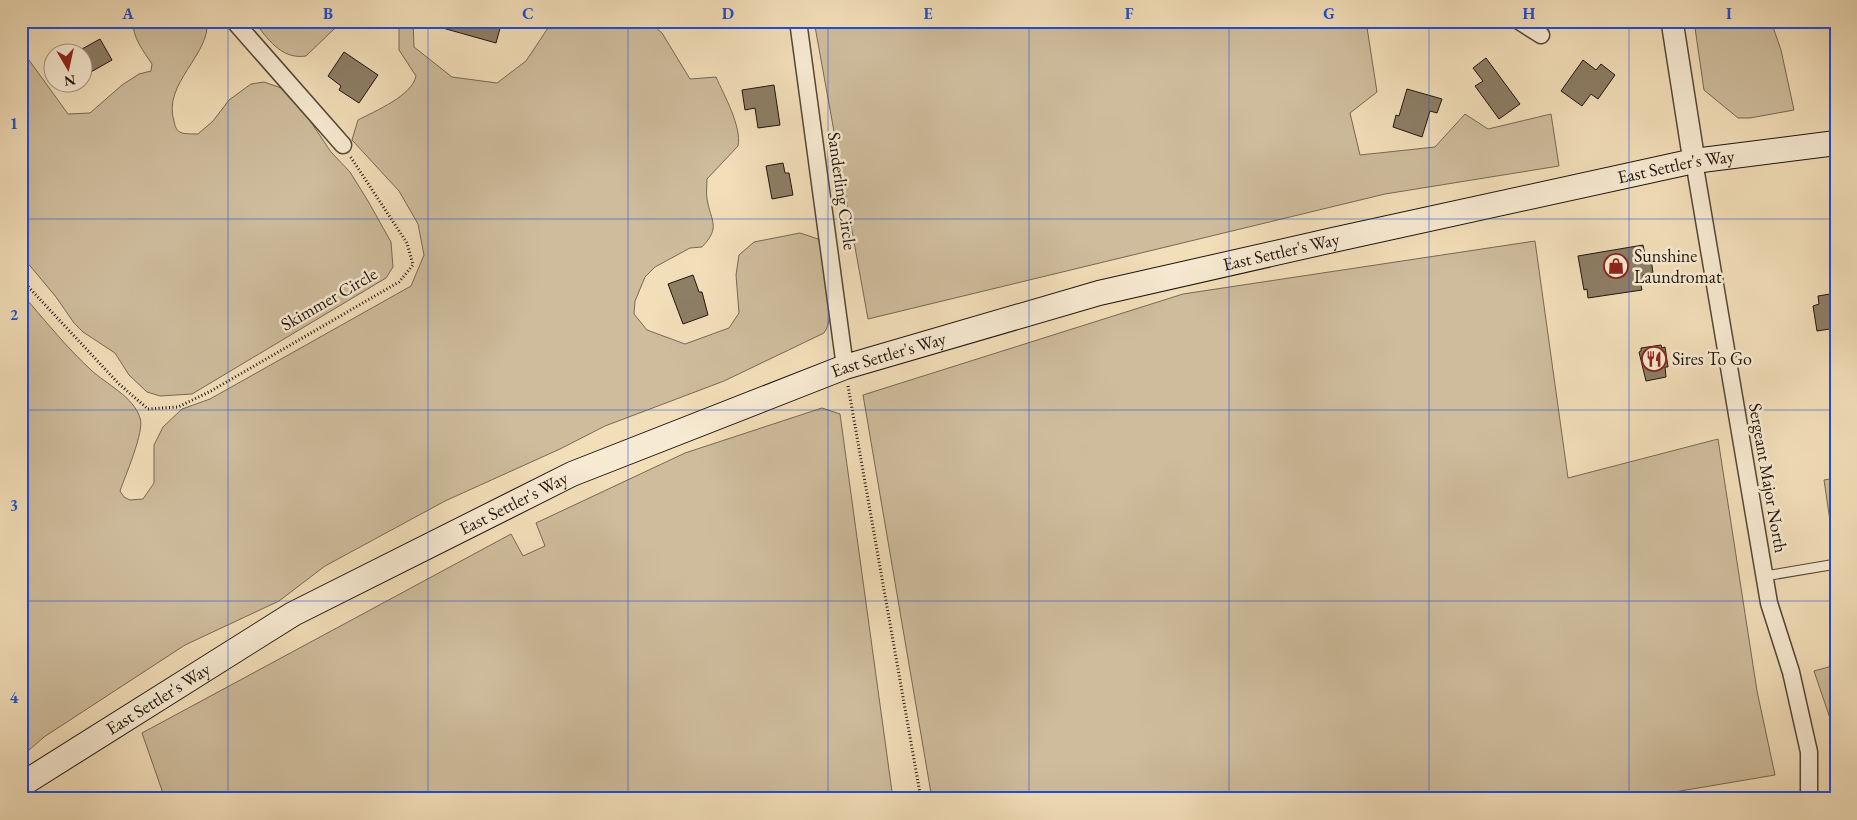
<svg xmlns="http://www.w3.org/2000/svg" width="1857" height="820" viewBox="0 0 1857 820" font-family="'EB Garamond',serif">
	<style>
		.green { fill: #cebc9c; stroke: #766854 }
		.building { fill: #8d7e66; stroke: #1f150c }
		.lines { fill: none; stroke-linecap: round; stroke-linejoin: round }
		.service-casing { stroke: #544737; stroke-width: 11 }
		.minor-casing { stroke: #544737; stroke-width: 19 }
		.tertiary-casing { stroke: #544737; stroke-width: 24 }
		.secondary-casing { stroke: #1f150c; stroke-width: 26 }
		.path { stroke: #1f150c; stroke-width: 3; stroke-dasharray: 1 2.5; stroke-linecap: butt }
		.service { stroke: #f7ead2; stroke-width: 9 }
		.minor { stroke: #f7ead2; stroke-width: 16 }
		.tertiary { stroke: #f7ead2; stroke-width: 21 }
		.secondary { stroke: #f7ead2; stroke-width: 24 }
		.grid { fill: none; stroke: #1d4ed8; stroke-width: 1; stroke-opacity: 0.55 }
		.labels { text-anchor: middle; stroke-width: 5; stroke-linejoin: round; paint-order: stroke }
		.street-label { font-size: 18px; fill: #1f150c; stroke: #f7ead2 }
		.poi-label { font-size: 18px; fill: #1f150c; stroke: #f7ead2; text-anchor: start }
		.neatline { fill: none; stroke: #1d4ed8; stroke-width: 2 }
		.grid-label { font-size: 16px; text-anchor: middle; font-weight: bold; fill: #1d4ed8 }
	</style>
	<rect width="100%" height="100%" fill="#f2deb9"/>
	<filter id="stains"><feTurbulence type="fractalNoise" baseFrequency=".004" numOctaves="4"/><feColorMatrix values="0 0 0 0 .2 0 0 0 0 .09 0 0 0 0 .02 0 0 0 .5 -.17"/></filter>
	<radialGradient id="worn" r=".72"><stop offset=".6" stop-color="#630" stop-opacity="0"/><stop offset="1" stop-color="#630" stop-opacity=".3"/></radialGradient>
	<path class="green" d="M 133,21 L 207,21 C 211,54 162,84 174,121 C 175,126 176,131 182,133 C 186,134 193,134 198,134 L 213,121 L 229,100 L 251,84 L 264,82 L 290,91 L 331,152 L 350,172 L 368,201 L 391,242 L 393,267 L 386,278 L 192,394 L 160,396 L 147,392 L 129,375 L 115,353 L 83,332 L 74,323 L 56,297 L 21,255 L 21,49 L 68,114 L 90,113 L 122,85 L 139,74 L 151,71 L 152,64 C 144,52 132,37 133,21 Z
		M 254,21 L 347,21 L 334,29 L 306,56 C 281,60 267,38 254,21 Z
		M 399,21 L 413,21 L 414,47 L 452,77 L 497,83 L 526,61 L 550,25 L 548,21 L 648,21 L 662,33 L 690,79 L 716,77 C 724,95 742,127 738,146 L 707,179 C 707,185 706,193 707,199 C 711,222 721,227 702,247 L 690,248 L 655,267 L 645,277 L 635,301 L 634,314 L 647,330 L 685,344 L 729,328 L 739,313 L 736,275 L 739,255 L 754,242 L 800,233 L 818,239 C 826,258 837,317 824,333 L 724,381 L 605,426 L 560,449 L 445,501 L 325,566 L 279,601 L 185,645 L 44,737 L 21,757 L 21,293 C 44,319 66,347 91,370 C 106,384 134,397 140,418 C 145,431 125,476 120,491 L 124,497 L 130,500 L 143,499 L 154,483 L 154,445 L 163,427 L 182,409 L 210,399 L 411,286 L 424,255 L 418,224 L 399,191 L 352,140 L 358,120 C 375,111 412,96 416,76 L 399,50 Z
		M 814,21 L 1366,21 L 1377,92 L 1350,113 L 1360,155 L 1435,147 L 1465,114 L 1488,129 L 1551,114 L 1559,166 L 1385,194 L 868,319 Z
		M 1694,21 L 1776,21 L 1773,27 L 1781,50 L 1794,110 L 1750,118 L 1738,118 L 1704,90 Z
		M 1535,241 L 1568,478 L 1718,439 L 1757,691 L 1775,775 L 1633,799 L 932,799 L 863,395 L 1183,294 Z
		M 822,408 L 840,414 L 893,799 L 165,799 L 142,733 L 511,534 L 523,556 L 545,546 L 536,523 L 685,453 Z
		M 1836,478 L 1836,548 L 1834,548 L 1824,480 Z
		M 1836,665 L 1836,736 L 1814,671 Z"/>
	<path class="building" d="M 433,21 L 502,21 L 496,43 L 432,25 Z
		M 100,39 L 112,60 L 82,77 L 82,49 Z
		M 344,52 L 378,75 L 359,103 L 339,90 L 341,86 L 328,76 Z
		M 1486,58 L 1520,104 L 1499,119 L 1475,86 L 1483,81 L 1473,68 Z
		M 1583,60 L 1596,70 L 1601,64 L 1615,75 L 1598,99 L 1591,94 L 1582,106 L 1561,91 Z
		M 774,85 L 780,125 L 758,128 L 755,108 L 745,110 L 742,90 Z
		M 1407,89 L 1442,99 L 1437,113 L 1430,111 L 1422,137 L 1393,127 L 1396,115 L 1399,116 Z
		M 783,163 L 785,173 L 789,173 L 793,195 L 772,199 L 766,166 Z
		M 1643,245 L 1646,259 L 1651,259 L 1653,273 L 1643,275 L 1644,280 L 1640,281 L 1642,290 L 1588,298 L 1587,289 L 1584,290 L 1578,256 Z
		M 693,275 L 699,292 L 702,292 L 708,315 L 683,324 L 668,284 Z
		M 1836,293 L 1836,328 L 1817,331 L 1813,306 L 1819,304 L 1818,296 Z
		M 1661,345 L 1662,348 L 1665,347 L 1668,367 L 1665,367 L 1666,377 L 1646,381 L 1639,352 L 1641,351 L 1641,348 Z"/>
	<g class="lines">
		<defs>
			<path id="service" d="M 1765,576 L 1836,564"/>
			<path id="minor" d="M 234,21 L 343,145
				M 798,21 L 845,367
				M 1519,21 L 1541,35
				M 1694,161 L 1769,603 L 1791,672 L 1809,752 L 1809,799"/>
			<path id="tertiary" d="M 1672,21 L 1694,161"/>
			<g id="secondary">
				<path id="s1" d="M 21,785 L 293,614 L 572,474 L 845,367 L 1099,293 L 1333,240 L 1694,161 L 1836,143"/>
			</g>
		</defs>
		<use href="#service" class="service-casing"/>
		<use href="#minor" class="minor-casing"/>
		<use href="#tertiary" class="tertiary-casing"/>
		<use href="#secondary" class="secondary-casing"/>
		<path class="path" d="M 21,279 L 119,384 L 148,409 L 178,407 L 211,391 L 399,282 L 413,265 L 407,243 L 350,156
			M 848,386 L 921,799"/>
		<use href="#service" class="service"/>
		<use href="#minor" class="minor"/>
		<use href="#tertiary" class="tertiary"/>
		<use href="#secondary" class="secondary"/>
	</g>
	<path class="grid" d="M 228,21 L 228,799M 428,21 L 428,799M 628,21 L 628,799M 828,21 L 828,799M 1029,21 L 1029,799M 1229,21 L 1229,799M 1429,21 L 1429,799M 1629,21 L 1629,799M 21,219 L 1836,219M 21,410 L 1836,410M 21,601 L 1836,601"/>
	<defs>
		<symbol id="shop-ring" viewBox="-11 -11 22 22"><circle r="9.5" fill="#f7ead2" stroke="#8f2418" stroke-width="1.5"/><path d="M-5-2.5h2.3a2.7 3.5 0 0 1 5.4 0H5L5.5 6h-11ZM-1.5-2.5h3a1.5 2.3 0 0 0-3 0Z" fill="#8f2418"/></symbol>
		<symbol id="restaurant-ring" viewBox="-11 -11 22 22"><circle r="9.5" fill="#f7ead2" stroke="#8f2418" stroke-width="1.5"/><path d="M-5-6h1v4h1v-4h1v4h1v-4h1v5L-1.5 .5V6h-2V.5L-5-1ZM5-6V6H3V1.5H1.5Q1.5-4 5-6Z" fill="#8f2418"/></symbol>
	</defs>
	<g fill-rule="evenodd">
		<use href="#shop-ring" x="1602" y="252" width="28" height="28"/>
		<use href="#restaurant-ring" x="1640" y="345" width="28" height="28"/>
	</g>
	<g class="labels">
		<g class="street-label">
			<text dy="6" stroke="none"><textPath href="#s1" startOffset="1782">East Settler's Way</textPath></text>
			<text transform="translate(842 191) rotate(82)" y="6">Sanderling Circle</text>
			<text dy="6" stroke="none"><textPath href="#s1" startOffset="1378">East Settler's Way</textPath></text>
			<text transform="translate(329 299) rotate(-30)" y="6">Skimmer Circle</text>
			<text dy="6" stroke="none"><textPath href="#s1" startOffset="972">East Settler's Way</textPath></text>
			<text transform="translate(1768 478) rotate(80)" y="6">Sergeant Major North</text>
			<text dy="6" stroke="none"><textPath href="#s1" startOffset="568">East Settler's Way</textPath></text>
			<text dy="6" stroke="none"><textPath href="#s1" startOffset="162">East Settler's Way</textPath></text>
		</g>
		<g class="poi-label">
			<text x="1634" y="262">Sunshine<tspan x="1634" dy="21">Laundromat</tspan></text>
			<text x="1672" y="365">Sires To Go</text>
		</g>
	</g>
	<rect width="1857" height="820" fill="none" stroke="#f2deb9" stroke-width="55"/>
	<g transform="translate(68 68) rotate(171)"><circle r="24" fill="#f7ead2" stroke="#a19583"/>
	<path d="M0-4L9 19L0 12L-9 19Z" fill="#8f2418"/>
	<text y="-8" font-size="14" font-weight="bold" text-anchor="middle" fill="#1f150c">N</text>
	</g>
	<rect x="28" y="28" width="1802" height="764" class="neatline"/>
	<g class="grid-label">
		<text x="128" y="19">A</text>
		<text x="328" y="19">B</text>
		<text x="528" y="19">C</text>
		<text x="728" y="19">D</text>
		<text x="928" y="19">E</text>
		<text x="1129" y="19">F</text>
		<text x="1329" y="19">G</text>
		<text x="1529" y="19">H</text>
		<text x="1729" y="19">I</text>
		<text x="14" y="129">1</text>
		<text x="14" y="320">2</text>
		<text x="14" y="511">3</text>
		<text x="14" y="703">4</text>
	</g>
	<rect width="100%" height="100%" filter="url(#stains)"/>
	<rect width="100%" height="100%" fill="url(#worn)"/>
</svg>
